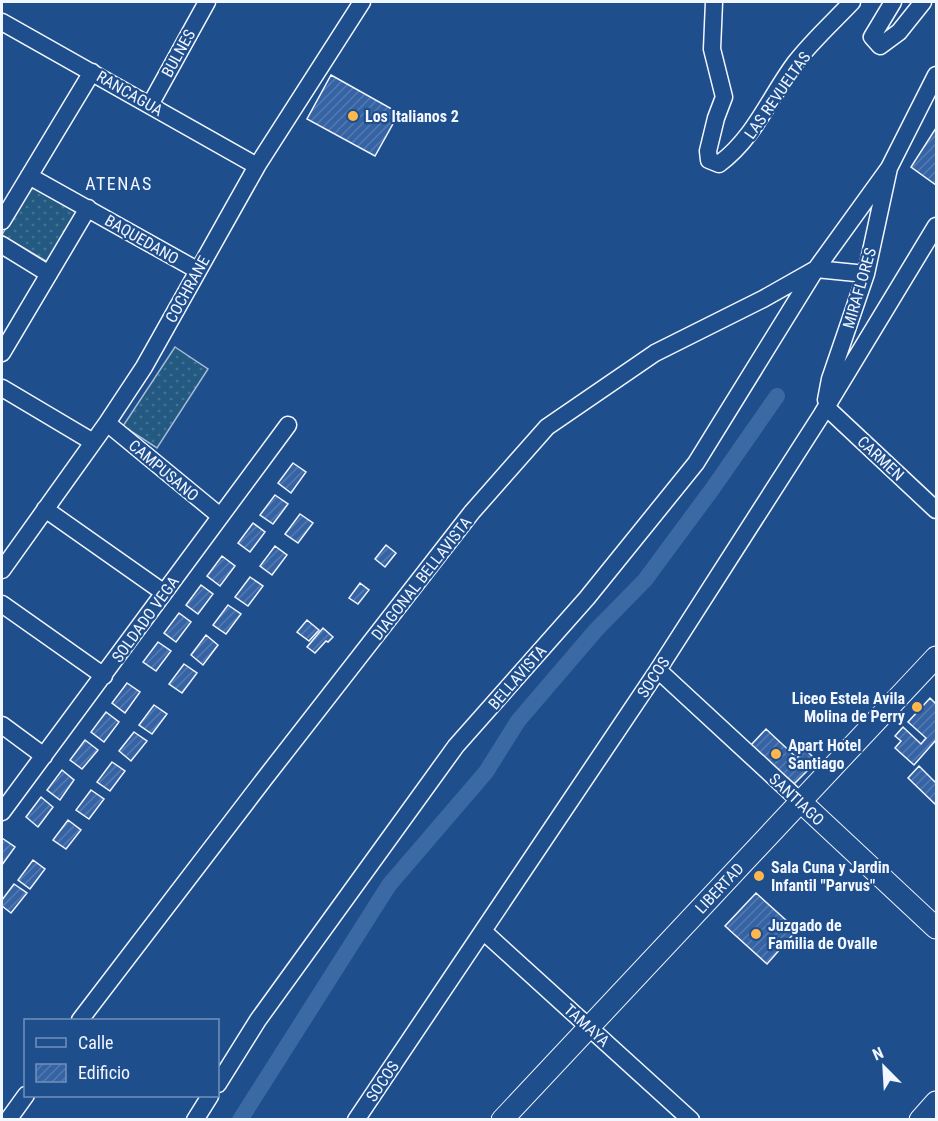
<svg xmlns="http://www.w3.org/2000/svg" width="938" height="1121" viewBox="0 0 938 1121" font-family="'Roboto Condensed',sans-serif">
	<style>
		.grass { fill: url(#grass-dots); stroke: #a8bbd7; stroke-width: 1.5 }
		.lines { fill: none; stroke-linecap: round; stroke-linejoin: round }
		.canal { stroke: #3b69a3; stroke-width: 16 }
		.building { fill: url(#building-hatch); stroke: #f2f6ff; stroke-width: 1.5 }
		.minor-casing { stroke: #f2f6ff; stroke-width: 19 }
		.major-casing { stroke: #f2f6ff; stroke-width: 23 }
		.minor { stroke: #1f4e8c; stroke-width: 16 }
		.major { stroke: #1f4e8c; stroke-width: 21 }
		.poi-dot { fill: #ffb74d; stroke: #1f4e8c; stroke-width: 2 }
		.labels { text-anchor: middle; stroke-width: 4.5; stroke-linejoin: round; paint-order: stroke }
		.street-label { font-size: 16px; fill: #f2f6ff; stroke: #1f4e8c }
		.poi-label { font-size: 16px; font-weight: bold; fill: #f2f6ff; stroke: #1f4e8c; text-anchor: start }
		.neighbourhood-label { font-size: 18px; letter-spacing: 1.5px; fill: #f2f6ff; stroke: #1f4e8c }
	</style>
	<defs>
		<pattern id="grass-dots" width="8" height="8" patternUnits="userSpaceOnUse" patternTransform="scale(1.5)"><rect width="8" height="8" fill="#245a82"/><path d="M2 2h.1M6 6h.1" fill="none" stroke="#447295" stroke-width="1.8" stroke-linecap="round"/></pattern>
		<pattern id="building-hatch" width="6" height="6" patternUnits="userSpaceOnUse" patternTransform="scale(1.5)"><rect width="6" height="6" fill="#3563a3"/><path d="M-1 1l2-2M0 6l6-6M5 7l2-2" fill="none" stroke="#537ab1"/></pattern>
	</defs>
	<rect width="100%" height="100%" fill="#1f4e8c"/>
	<path class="grass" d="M 31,183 L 81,212 L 51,264 L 2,235 Z
		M 175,347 L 208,369 L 157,448 L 123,426 Z"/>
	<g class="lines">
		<path class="canal" d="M 240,1120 L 389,885 L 486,772 L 518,721 L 596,630 L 645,580 L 713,488 L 777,396"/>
	</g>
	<path class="building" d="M 331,75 L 399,113 L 375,156 L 307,119 Z
		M 936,128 L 936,185 L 911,167 Z
		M 293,463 L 306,472 L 291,493 L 278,483 Z
		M 275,495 L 288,504 L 273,524 L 260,515 Z
		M 300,514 L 313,523 L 298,543 L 285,534 Z
		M 253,523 L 265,532 L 250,552 L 238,543 Z
		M 386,545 L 396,553 L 385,567 L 375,559 Z
		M 275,546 L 287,555 L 272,575 L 260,566 Z
		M 222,556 L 235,566 L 220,586 L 207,576 Z
		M 250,577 L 263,586 L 248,606 L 235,597 Z
		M 360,583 L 369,590 L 358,604 L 349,598 Z
		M 201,585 L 213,594 L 198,614 L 186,605 Z
		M 228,605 L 241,614 L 226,634 L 213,625 Z
		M 179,613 L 191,622 L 176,642 L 164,633 Z
		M 307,620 L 319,630 L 309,641 L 297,632 Z
		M 323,628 L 333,637 L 328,642 L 326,641 L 315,653 L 307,647 Z
		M 206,635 L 218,645 L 203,665 L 191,655 Z
		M 158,642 L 171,651 L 156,671 L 143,662 Z
		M 184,664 L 197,673 L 182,693 L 169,684 Z
		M 127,683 L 140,692 L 125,713 L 112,703 Z
		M 930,698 L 936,704 L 936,740 L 914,765 L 895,748 L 901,741 L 895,736 L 903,727 L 921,744 L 926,738 L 908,722 Z
		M 154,705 L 167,714 L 152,734 L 139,725 Z
		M 106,712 L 119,722 L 104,742 L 91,732 Z
		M 766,729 L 797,758 L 805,749 L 817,761 L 793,785 L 751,745 Z
		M 134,732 L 147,741 L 131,761 L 119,751 Z
		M 85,740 L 98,750 L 82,769 L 70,760 Z
		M 112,762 L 125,771 L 110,791 L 97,782 Z
		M 919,766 L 936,783 L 936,805 L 908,778 Z
		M 62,770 L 74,780 L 60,800 L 47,790 Z
		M 91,790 L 104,799 L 89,819 L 76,810 Z
		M 41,797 L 53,807 L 38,827 L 26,817 Z
		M 68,820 L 81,830 L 66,849 L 53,840 Z
		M 2,838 L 15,847 L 2,865 Z
		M 33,860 L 45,869 L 30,889 L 18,880 Z
		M 14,884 L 27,893 L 11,913 L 2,906 L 2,900 Z
		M 756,893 L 797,930 L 767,964 L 725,926 Z"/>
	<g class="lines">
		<defs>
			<path id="minor" d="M 714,2 L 712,49 L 724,97 L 716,118 L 708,151 L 709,160 L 719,164 C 755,137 769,98 795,63 C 812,41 833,22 852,2
				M 893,2 L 872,37 L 880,46 L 899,32 L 923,2
				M 2,22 L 257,166
				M 150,105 L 207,2
				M 29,176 L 197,270
				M 2,221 L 92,72
				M 2,245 L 49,274
				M 2,353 L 88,208
				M 2,388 L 93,442
				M 826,400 L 830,379 L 866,274 L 889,168 L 936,75
				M 826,407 L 936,510
				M 107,423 L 220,516
				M 45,509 L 163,592
				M 2,570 L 107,423 L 144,367 L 257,166 L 362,2
				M 2,604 L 104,676
				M 658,670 L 801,802
				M 2,725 L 44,756
				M 2,812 L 288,425
				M 483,931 L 691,1120
				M 80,1020 L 265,778 L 472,512 L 547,427 L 655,353 L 763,299 L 816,269 L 866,274
				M 218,1084 L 258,1020 L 456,746 L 587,598 L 696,463 L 816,269 L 889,168
				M 8,1120 L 26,1095
				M 195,1120 L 210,1096
				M 356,1120 L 658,670 L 822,414 L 936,226"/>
			<path id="major" d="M 801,802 L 936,928
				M 502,1120 L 936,657
				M 920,1120 L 936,1102"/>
		</defs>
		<use href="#minor" class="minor-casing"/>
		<use href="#major" class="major-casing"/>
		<use href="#minor" class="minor"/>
		<use href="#major" class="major"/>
	</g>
	<g class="poi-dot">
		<circle cx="353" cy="116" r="6"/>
		<circle cx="917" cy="707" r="6"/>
		<circle cx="776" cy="754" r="6"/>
		<circle cx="759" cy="876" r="6"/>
		<circle cx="756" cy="934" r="6"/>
	</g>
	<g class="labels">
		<g class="street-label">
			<text transform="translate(178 53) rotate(-61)" y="6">BULNES</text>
			<text transform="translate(130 93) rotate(30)" y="6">RANCAGUA</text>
			<text transform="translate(777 95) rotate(-55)" y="6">LAS REVUELTAS</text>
			<text transform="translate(142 239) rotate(30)" y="6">BAQUEDANO</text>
			<text transform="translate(859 288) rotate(-74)" y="6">MIRAFLORES</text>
			<text transform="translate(187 289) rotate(-61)" y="6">COCHRANE</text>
			<text transform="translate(881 458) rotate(43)" y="6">CARMEN</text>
			<text transform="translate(164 470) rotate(40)" y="6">CAMPUSANO</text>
			<text transform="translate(421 578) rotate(-52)" y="6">DIAGONAL BELLAVISTA</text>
			<text transform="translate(145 619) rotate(-54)" y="6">SOLDADO VEGA</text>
			<text transform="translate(517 677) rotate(-49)" y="6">BELLAVISTA</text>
			<text transform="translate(653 677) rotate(-57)" y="6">SOCOS</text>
			<text transform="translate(797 799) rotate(43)" y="6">SANTIAGO</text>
			<text transform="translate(719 888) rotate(-47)" y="6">LIBERTAD</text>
			<text transform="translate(587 1025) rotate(42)" y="6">TAMAYA</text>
			<text transform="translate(382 1081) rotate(-56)" y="6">SOCOS</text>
		</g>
		<g class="poi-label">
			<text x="365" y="122">Los Italianos 2</text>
			<text x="905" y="704" text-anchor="end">Liceo Estela Avila<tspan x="905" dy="18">Molina de Perry</tspan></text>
			<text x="788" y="751">Apart Hotel<tspan x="788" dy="18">Santiago</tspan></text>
			<text x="771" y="873">Sala Cuna y Jardin<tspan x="771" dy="18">Infantil "Parvus"</tspan></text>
			<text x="768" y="931">Juzgado de<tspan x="768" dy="18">Familia de Ovalle</tspan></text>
		</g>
		<g class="neighbourhood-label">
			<text x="119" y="190">ATENAS</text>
		</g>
	</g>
	<rect width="938" height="1121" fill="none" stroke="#f2f6ff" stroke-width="6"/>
	<rect x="24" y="1019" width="195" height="78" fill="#1f4e8c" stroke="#7391ba" stroke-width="1.5"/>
	<rect x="36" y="1038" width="30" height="9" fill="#1f4e8c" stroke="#7391ba" stroke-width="1.5"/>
	<text x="78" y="1049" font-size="18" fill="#f2f6ff">Calle</text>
	<rect x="36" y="1064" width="30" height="18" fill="url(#building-hatch)" stroke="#7391ba" stroke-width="1.5"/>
	<text x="78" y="1079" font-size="18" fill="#f2f6ff">Edificio</text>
	<g transform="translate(884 1067) rotate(336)" stroke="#1f4e8c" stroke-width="4.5" paint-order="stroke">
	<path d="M0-4.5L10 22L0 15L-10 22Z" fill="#f2f6ff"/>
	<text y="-9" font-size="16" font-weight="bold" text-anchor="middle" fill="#f2f6ff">N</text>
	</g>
</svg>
